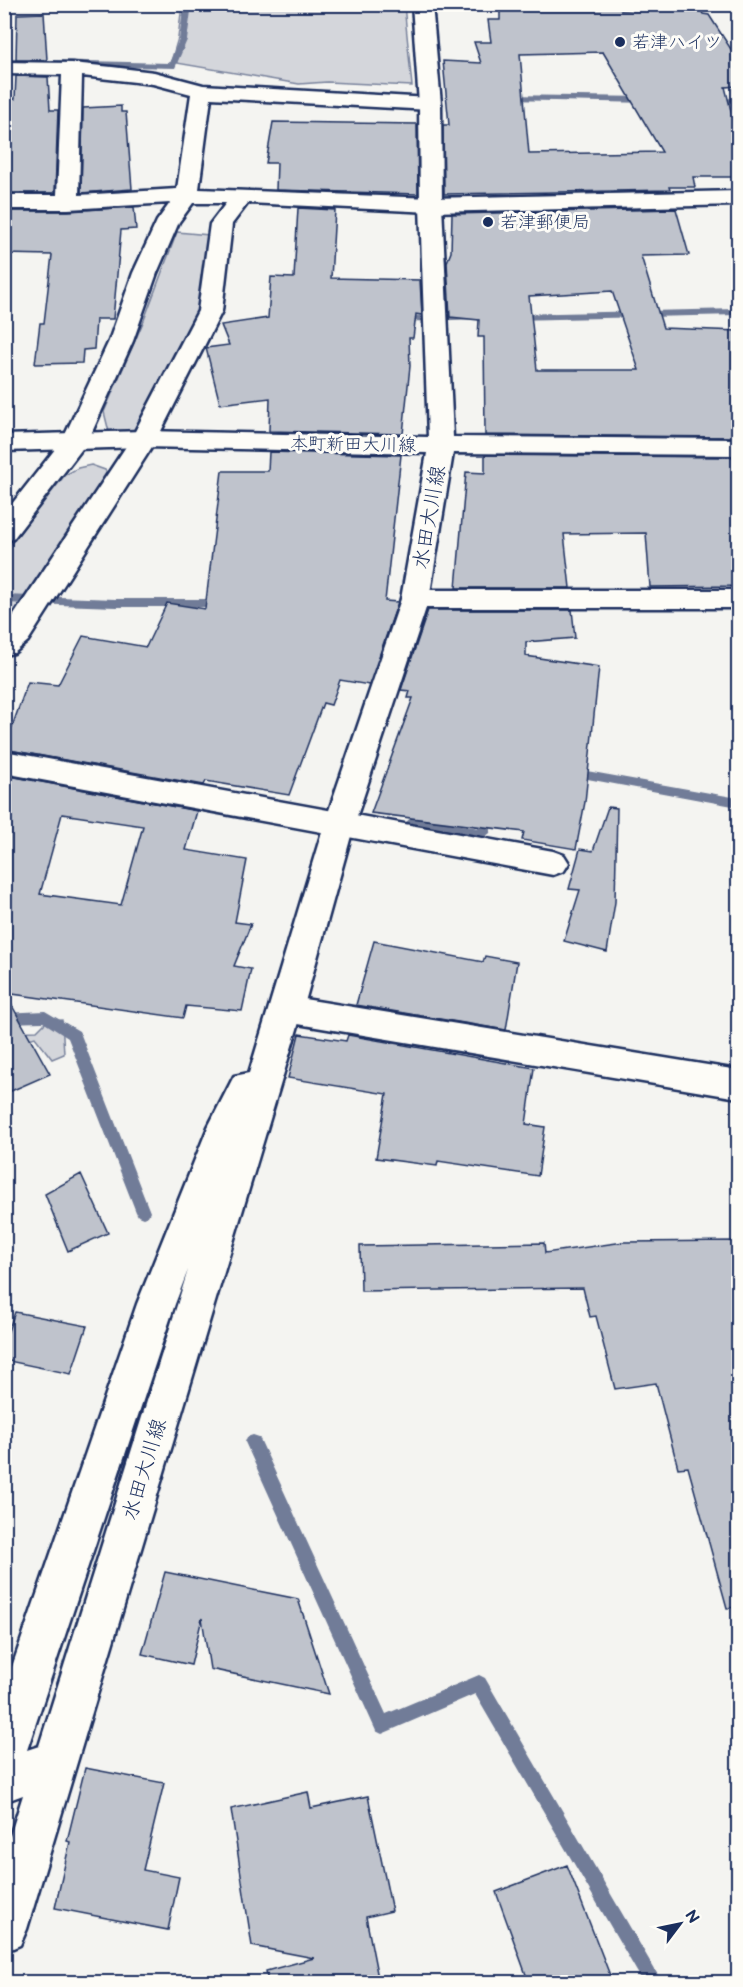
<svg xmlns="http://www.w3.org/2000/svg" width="743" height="1987" viewBox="0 0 743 1987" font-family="'Balsamiq Sans','Klee One',sans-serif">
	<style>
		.green { fill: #d4d6db; stroke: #78829c; stroke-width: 1.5 }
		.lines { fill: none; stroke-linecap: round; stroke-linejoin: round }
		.stream { fill: #717c98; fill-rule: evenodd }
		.building { fill: #bfc3cc; stroke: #1b2f5e; stroke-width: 1.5; fill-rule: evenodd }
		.street-casing { stroke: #1b2f5e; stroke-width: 5 }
		.secondary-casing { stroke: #1b2f5e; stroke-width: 5 }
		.street { fill: #fdfcf7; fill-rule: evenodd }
		.secondary { fill: #fdfcf7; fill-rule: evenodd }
		.poi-dot { fill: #1b2f5e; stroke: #fdfcf7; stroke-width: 2 }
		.labels { text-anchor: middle; stroke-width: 6; stroke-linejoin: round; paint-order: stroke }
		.far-poi-label { font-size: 18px; fill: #1b2f5e; stroke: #fdfcf7; text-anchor: start }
		.far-street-label { font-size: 18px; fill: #1b2f5e; stroke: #fdfcf7 }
		.street-label { font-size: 21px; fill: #1b2f5e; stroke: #fdfcf7 }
	</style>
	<rect width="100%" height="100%" fill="#f4f4f1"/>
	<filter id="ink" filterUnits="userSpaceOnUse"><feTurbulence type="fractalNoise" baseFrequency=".0167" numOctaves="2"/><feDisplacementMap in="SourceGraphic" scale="12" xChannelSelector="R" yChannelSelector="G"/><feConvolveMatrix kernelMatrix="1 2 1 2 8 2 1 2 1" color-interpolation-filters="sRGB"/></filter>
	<g filter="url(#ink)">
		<path class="green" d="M 182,5 L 404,5 L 412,86 L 327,82 L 299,84 L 171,62 L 178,38 Z
			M 177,232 L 220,236 L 206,303 L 158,409 L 131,433 L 109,432 L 104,412 L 144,320 Z
			M 91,465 L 105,470 L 113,480 L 5,635 L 5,551 L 65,475 L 78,468 Z
			M 62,1020 L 64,1054 L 52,1059 L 35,1037 L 5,1046 L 6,1032 L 37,1031 L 47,1021 Z"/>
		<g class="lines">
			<path class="stream" d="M 184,4 L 192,4 L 187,40 L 175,68 L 4,64 L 4,59 L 169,63 L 179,40 Z
				M 504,95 L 649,97 L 653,100 L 649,103 L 507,100 L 503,97 Z
				M 708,99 L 738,98 L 738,103 L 711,104 L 707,101 Z
				M 738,309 L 738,315 L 513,320 L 508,317 L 513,314 Z
				M 476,314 L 479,315 L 479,319 L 399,322 L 394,319 L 399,316 Z
				M 4,595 L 115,599 L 224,599 L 230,603 L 224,607 L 115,607 L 4,603 Z
				M 570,768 L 738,798 L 738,807 L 566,775 L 564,772 L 566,769 Z
				M 490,804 L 496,809 L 490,833 L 484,838 L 412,827 L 406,822 L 412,817 L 479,828 L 484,809 Z
				M 45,1011 L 79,1031 L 81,1035 L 150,1212 L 148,1216 L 143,1218 L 138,1216 L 136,1212 L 68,1038 L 43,1022 L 4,1023 L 4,1013 Z
				M 253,1435 L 259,1437 L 386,1714 L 479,1675 L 485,1678 L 662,1982 L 643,1982 L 475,1694 L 382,1734 L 376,1731 L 245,1442 L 247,1437 Z"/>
		</g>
		<path class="building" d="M 500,4 L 617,4 L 621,10 L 697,4 L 703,14 L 709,15 L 738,60 L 738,86 L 725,87 L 738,138 L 738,177 L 693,177 L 695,187 L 669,187 L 670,190 L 444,194 L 443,125 L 449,125 L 443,61 L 481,63 L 474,42 L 491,42 L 488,20 L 500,20 ZM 603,52 L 662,152 L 529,154 L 520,54 Z
			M 44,13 L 47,60 L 16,60 L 17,14 Z
			M 16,76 L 48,77 L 50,110 L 58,110 L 55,193 L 4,193 L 4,100 L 15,99 Z
			M 121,106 L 121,112 L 126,112 L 132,189 L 81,193 L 83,108 Z
			M 273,122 L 417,124 L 418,194 L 276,190 L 277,163 L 266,163 Z
			M 134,207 L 136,229 L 121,230 L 113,319 L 96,319 L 94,349 L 83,350 L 82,363 L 35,364 L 40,323 L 44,323 L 52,255 L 4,254 L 4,211 L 68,211 Z
			M 298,208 L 335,210 L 331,278 L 420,280 L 422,315 L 416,314 L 413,338 L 409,338 L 410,366 L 403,434 L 269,431 L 270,398 L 220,404 L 206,348 L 229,345 L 221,325 L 268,318 L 271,277 L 294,278 Z
			M 676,209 L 689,255 L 641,256 L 663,328 L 738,331 L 738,437 L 485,435 L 484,337 L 478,337 L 479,320 L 450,317 L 447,262 L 451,252 L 452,214 ZM 612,291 L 639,370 L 537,370 L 529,296 Z
			M 269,452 L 401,455 L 385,601 L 398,602 L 369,685 L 340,680 L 331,705 L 323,703 L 289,795 L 206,781 L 204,785 L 4,749 L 28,682 L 58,685 L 83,636 L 146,647 L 167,603 L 205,609 L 222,471 L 268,471 Z
			M 485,455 L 738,457 L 738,586 L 650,587 L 646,533 L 564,534 L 570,588 L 456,588 L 466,472 L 485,473 Z
			M 428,610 L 572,610 L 575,638 L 526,642 L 526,656 L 599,667 L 585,802 L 576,849 L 522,840 L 524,832 L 371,813 L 413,698 L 408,698 L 410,691 L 401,690 Z
			M 4,775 L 197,811 L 186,850 L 247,860 L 235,922 L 251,924 L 234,966 L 251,969 L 242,1011 L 186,1006 L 183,1018 L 5,993 L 50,1074 L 4,1094 ZM 62,814 L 143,826 L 121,905 L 40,894 Z
			M 608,807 L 617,808 L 615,902 L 607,952 L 564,941 L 580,890 L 569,889 L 580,849 L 593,851 Z
			M 374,941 L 483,962 L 485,956 L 517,962 L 506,1030 L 356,1005 Z
			M 299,1034 L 346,1041 L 348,1035 L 534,1068 L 526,1124 L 545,1127 L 538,1176 L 438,1161 L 437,1166 L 376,1158 L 387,1094 L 288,1078 Z
			M 81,1174 L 108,1233 L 68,1251 L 45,1194 Z
			M 738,1241 L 738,1607 L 727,1608 L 688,1467 L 678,1468 L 656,1383 L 615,1389 L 596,1316 L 590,1317 L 583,1288 L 361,1291 L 360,1246 L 544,1243 L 545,1253 L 624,1242 Z
			M 15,1312 L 87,1326 L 71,1374 L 4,1360 L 4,1342 Z
			M 165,1572 L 298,1599 L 329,1694 L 210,1669 L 202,1618 L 191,1665 L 142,1654 Z
			M 85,1768 L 164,1783 L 143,1870 L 179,1877 L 168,1930 L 55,1908 L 70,1842 L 67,1841 Z
			M 308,1792 L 311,1808 L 368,1796 L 392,1911 L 366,1917 L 379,1983 L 268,1983 L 266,1971 L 314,1958 L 252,1946 L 231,1809 Z
			M 567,1865 L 613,1983 L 529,1983 L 496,1892 Z"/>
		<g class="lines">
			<defs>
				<path id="street" d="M 4,62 L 72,63 L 112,67 L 154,72 L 203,85 L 430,98 L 437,100 L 441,104 L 437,108 L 430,110 L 211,98 L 199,189 L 431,198 L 738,191 L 738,205 L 431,212 L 248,203 L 232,224 L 222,311 L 157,439 L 28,641 L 14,653 L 4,655 L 4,630 L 131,439 L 198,311 L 210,224 L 226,203 L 193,203 L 179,222 L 157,273 L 133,341 L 88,441 L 13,539 L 4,541 L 4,514 L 63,439 L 109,341 L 133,273 L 157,221 L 170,203 L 68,209 L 4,209 L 4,195 L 57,195 L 62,75 L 4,74 ZM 82,76 L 153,84 L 191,94 L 177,189 L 79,195 Z
					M 415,590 L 738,590 L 738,608 L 415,608 L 405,605 L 401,599 L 405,593 Z
					M 4,751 L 553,851 L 564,855 L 569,863 L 564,871 L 553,875 L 4,773 Z
					M 286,996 L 738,1070 L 738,1098 L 286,1022 L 274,1018 L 269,1009 L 274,1000 Z"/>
				<path id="secondary" d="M 412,4 L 432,4 L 441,104 L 442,205 L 453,437 L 738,439 L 738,455 L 453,453 L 429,599 L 354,825 L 303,1009 L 27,1929 L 20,1945 L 4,1952 L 4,1855 L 23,1795 L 4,1802 L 4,1690 L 137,1304 L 208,1127 L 234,1076 L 249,1073 L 324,825 L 401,599 L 427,453 L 144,447 L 4,451 L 4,435 L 144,431 L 428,437 L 420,205 L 419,104 ZM 188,1270 L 39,1746 L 27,1750 L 175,1304 Z"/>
			</defs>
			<use href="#street" class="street-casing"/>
			<use href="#secondary" class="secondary-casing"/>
			<use href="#street" class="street"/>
			<use href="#secondary" class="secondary"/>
		</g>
	</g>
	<g class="poi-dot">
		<circle cx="620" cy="42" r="6"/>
		<circle cx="488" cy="222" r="6"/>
	</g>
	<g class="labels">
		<g class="far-poi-label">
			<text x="632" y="48">若津ハイツ</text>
			<text x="500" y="228">若津郵便局</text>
		</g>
		<g class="far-street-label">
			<text transform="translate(353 444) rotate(1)" y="6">本町新田大川線</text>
		</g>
		<g class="street-label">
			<text transform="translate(429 517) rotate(-80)" y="7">水田大川線</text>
			<text transform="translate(144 1469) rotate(-73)" y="7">水田大川線</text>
		</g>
	</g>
	<rect width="743" height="1987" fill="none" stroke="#fdfcf7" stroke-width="24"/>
	<rect x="12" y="12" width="719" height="1963" fill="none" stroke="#1b2f5e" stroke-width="2" filter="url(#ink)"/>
	<g transform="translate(680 1924) rotate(58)" stroke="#fdfcf7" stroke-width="4.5" paint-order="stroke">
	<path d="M0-4.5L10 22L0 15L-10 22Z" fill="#1b2f5e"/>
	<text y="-9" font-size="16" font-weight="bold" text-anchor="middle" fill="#1b2f5e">N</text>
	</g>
</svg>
